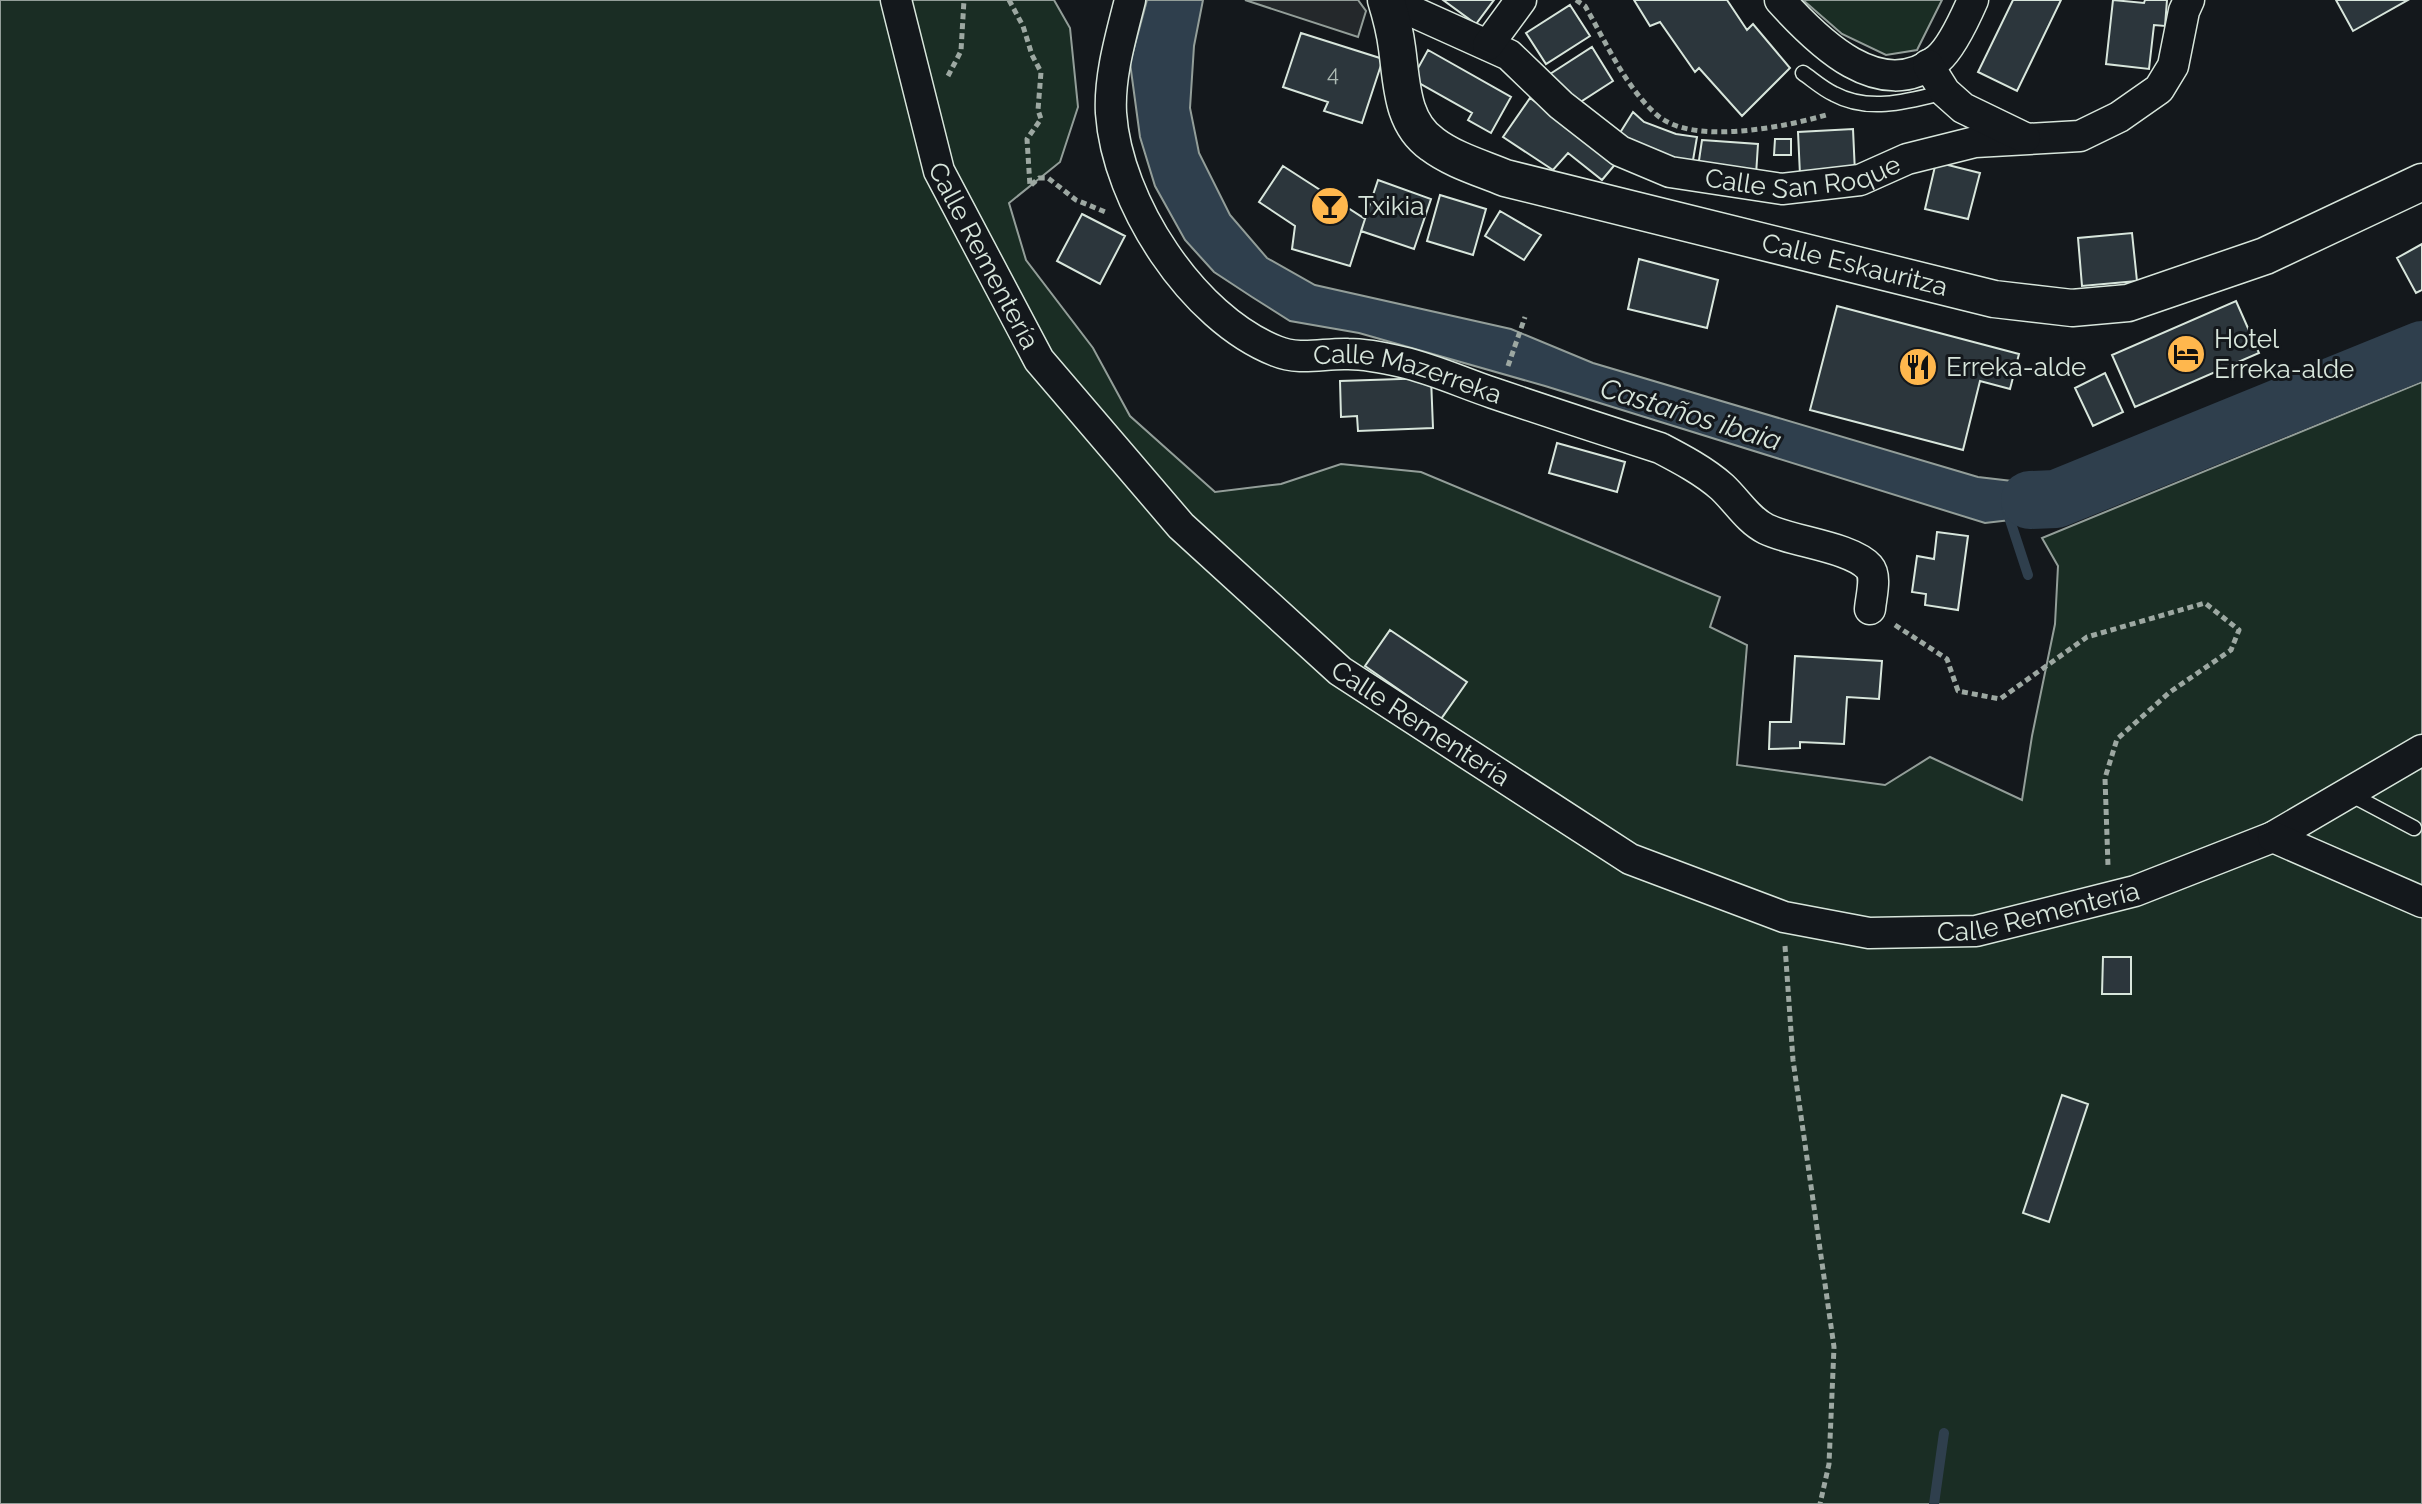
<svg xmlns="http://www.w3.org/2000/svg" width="2422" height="1504" viewBox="0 0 2422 1504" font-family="Raleway,sans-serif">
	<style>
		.green { fill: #1a2d24; stroke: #939e99; stroke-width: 2 }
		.parking { fill: #24282b; stroke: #939e99; stroke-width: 2 }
		.water { fill: #2f3f4d; stroke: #939e99; stroke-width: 2 }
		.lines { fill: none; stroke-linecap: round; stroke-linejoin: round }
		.stream { stroke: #2f3f4d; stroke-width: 10 }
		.river { stroke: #2f3f4d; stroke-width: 58 }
		.building { fill: #2c363c; stroke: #d8e6dc; stroke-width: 2 }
		.service-casing { stroke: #d8e6dc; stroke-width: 17 }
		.minor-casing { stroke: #d8e6dc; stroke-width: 33 }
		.tertiary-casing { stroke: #d8e6dc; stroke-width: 39 }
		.path { stroke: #9da8a2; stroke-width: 5; stroke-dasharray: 6 4; stroke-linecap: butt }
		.service { stroke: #14181c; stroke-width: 14 }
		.minor { stroke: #14181c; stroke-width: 30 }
		.tertiary { stroke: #14181c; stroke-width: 36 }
		.labels { text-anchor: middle; stroke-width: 6; stroke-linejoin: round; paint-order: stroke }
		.number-label { font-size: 22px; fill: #adbab4 }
		.street-label { font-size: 26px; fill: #d8e6dc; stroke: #14181c }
		.poi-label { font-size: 26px; fill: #d8e6dc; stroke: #14181c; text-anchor: start }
		.water-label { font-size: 28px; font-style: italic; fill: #d8e6dc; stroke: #14181c }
	</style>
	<rect width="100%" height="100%" fill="#14181c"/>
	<path class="green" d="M 0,0 L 1054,0 L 1070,28 L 1078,107 L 1060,162 L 1009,203 L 1026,260 L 1093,348 L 1130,416 L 1215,492 L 1281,484 L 1341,464 L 1421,472 L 1720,597 L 1710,627 L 1747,645 L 1737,765 L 1885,785 L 1930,757 L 2022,800 L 2032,736 L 2055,624 L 2058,566 L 2042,538 L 2422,382 L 2422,1504 L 0,1504 Z
		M 1803,0 L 1942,0 L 1917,50 L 1886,55 L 1842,34 Z"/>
	<path class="parking" d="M 1245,0 L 1358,0 L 1366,11 L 1358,37 Z"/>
	<path class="water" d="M 1147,0 L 1203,0 L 1194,46 L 1190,108 L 1199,153 L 1230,215 L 1267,258 L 1315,285 L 1511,329 L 1593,363 L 1978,477 L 2038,484 L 2107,478 L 2061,508 L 2028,518 L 1985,523 L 1545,386 L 1359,333 L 1290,321 L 1252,297 L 1214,272 L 1185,240 L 1155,186 L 1140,137 L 1130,63 Z"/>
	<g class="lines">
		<path class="stream" d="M 2006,508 L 2028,575
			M 1934,1504 L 1944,1433"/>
		<path class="river" d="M 2030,500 L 2056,499 L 2422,350"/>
	</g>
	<path class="building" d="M 1443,0 L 1494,0 L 1476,24 Z
		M 1634,0 L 1727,0 L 1747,30 L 1753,24 L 1790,68 L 1742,116 L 1699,68 L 1695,72 L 1660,22 L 1650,26 Z
		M 2013,0 L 2061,0 L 2017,91 L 1978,72 Z
		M 2113,0 L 2144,3 L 2145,0 L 2167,0 L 2165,26 L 2154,25 L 2149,69 L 2106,64 Z
		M 2336,0 L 2408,0 L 2353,31 Z
		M 1570,5 L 1590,36 L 1546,64 L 1526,33 Z
		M 1301,33 L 1383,59 L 1362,123 L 1324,111 L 1328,102 L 1283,87 Z
		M 1592,47 L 1613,81 L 1571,108 L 1550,74 Z
		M 1428,50 L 1511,97 L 1491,133 L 1468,120 L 1472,113 L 1412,79 Z
		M 1530,98 L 1618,161 L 1602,180 L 1568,153 L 1553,170 L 1503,137 Z
		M 1633,112 L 1644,122 L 1676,134 L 1697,137 L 1692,166 L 1618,136 Z
		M 1853,129 L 1855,173 L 1800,175 L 1798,132 Z
		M 1775,139 L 1791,139 L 1791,155 L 1774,155 Z
		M 1702,140 L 1758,144 L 1756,175 L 1698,167 Z
		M 1936,162 L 1980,173 L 1968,219 L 1925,209 Z
		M 1283,166 L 1365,219 L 1350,266 L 1292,249 L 1295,226 L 1259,202 Z
		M 1378,180 L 1431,199 L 1414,249 L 1361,231 Z
		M 1440,195 L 1486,209 L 1473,255 L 1427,241 Z
		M 1500,211 L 1541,235 L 1524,260 L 1485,236 Z
		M 1082,214 L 1125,236 L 1100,284 L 1057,261 Z
		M 2132,233 L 2137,281 L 2082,286 L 2078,238 Z
		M 2422,244 L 2422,290 L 2416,293 L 2397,258 Z
		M 1639,259 L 1718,280 L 1707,328 L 1628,309 Z
		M 2236,301 L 2259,353 L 2135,407 L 2112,355 Z
		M 1837,306 L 2019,354 L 2010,389 L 1980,381 L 1963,450 L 1810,410 Z
		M 2105,373 L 2123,412 L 2093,426 L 2075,388 Z
		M 1431,378 L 1433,428 L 1358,431 L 1357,416 L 1341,417 L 1340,381 Z
		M 1557,443 L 1625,462 L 1617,492 L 1549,473 Z
		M 1937,532 L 1968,536 L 1958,610 L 1925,605 L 1926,594 L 1912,592 L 1917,556 L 1934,559 Z
		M 1390,630 L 1467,682 L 1441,719 L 1365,666 Z
		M 1795,656 L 1882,661 L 1879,699 L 1847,697 L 1844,744 L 1800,742 L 1800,748 L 1769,749 L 1770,722 L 1791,722 Z
		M 2103,957 L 2131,957 L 2131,994 L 2102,994 Z
		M 2062,1095 L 2088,1104 L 2049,1222 L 2023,1213 Z"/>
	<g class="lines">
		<defs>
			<path id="service" d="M 1803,73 C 1813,80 1823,89 1834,94 C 1869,113 1909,101 1945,92
				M 2348,793 L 2414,828"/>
			<g id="minor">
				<path id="s1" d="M 896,0 L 939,171 L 1039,360 L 1181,526 L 1340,671 L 1630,859 L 1784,917 L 1869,933 L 1976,931 L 2135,891 L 2273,837 L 2422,750"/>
				<path id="s2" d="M 1130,0 C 1121,36 1109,76 1111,113 C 1117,202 1192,318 1276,351 C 1300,361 1324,353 1348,354 C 1365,354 1385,358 1402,362 C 1433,369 1463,383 1493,393 C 1549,412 1604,430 1660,448 C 1681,459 1704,471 1722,487 C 1737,501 1748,520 1766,529 C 1793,542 1851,547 1869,567 C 1877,576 1871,597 1870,609"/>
				<path id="s3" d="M 1387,0 L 1509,55 L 1561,105 L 1620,151 L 1670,172 L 1782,189 L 1860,180 L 1907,159 L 1975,142 L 2080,136 L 2119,117 L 2159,89 L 2173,66 L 2184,11 L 2189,0"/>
				<path d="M 1780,0 C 1817,41 1881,106 1938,59 C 1951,48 1966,16 1973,0"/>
				<path d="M 1488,45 L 1521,0"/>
				<path d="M 1928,65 L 1945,92 L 1963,108 L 2025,138"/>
				<path d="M 2273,837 L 2422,902"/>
			</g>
			<g id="tertiary">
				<path id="s4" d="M 1386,0 C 1391,16 1395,32 1397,48 C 1402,83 1401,122 1432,144 C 1453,160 1481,168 1505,178 L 1994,299 L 2072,308 L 2128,303 L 2265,256 L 2422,182"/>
			</g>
		</defs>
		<use href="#service" class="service-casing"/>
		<use href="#minor" class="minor-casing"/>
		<use href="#tertiary" class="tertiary-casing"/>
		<path class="path" d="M 1009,0 L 1023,26 L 1032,55 L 1041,72 L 1038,110 L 1041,119 L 1027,139 L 1030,186 L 1039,178 L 1048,178 L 1076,200 L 1108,213
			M 1576,0 L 1585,6 C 1606,42 1625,87 1657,115 C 1692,146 1785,127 1826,115
			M 948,76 L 961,51 L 964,0
			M 1508,366 L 1525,317
			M 1895,625 L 1947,659 L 1958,691 L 2000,699 L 2087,637 L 2205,603 L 2239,630 L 2231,650 L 2170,692 L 2117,739 L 2105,778 L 2108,866
			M 1785,946 L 1793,1060 L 1834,1347 L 1829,1464 L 1820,1504"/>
		<use href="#service" class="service"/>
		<use href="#minor" class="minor"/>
		<use href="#tertiary" class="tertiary"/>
	</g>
	<defs>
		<symbol id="bar-disc" viewBox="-11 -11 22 22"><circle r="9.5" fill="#ffb74d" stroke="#14181c"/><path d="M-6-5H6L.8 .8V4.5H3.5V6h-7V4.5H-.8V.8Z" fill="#111"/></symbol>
		<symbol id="hotel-disc" viewBox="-11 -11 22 22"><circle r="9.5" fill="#ffb74d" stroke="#14181c"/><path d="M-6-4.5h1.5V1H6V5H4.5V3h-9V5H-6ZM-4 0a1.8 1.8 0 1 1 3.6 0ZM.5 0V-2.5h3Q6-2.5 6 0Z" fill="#111"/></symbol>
		<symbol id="restaurant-disc" viewBox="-11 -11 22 22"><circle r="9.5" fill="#ffb74d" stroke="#14181c"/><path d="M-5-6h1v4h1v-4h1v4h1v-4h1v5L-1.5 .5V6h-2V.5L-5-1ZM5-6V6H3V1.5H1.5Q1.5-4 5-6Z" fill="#111"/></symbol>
	</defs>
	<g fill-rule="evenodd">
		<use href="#bar-disc" x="1308" y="184" width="44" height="44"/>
		<use href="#hotel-disc" x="2164" y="332" width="44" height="44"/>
		<use href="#restaurant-disc" x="1896" y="345" width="44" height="44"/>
	</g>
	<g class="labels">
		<g class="number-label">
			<text x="1333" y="81">4</text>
		</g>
		<g class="street-label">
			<text dy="9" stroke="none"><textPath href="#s3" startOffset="470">Calle San Roque</textPath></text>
			<text dy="9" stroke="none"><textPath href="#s1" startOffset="272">Calle Rementería</textPath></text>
			<text dy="9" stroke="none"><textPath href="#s4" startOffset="596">Calle Eskauritza</textPath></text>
			<text dy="9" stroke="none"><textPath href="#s2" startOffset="552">Calle Mazerreka</textPath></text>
			<text dy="9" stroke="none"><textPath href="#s1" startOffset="920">Calle Rementería</textPath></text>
			<text dy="9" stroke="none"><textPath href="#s1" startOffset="1592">Calle Rementería</textPath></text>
		</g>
		<g class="poi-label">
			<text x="1358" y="215">Txikia</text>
			<text x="2214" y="348">Hotel<tspan x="2214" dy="30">Erreka-alde</tspan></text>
			<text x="1946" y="376">Erreka-alde</text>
		</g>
		<g class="water-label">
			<text transform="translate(1691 414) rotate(17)" y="10">Castaños ibaia</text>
		</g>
	</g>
</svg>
